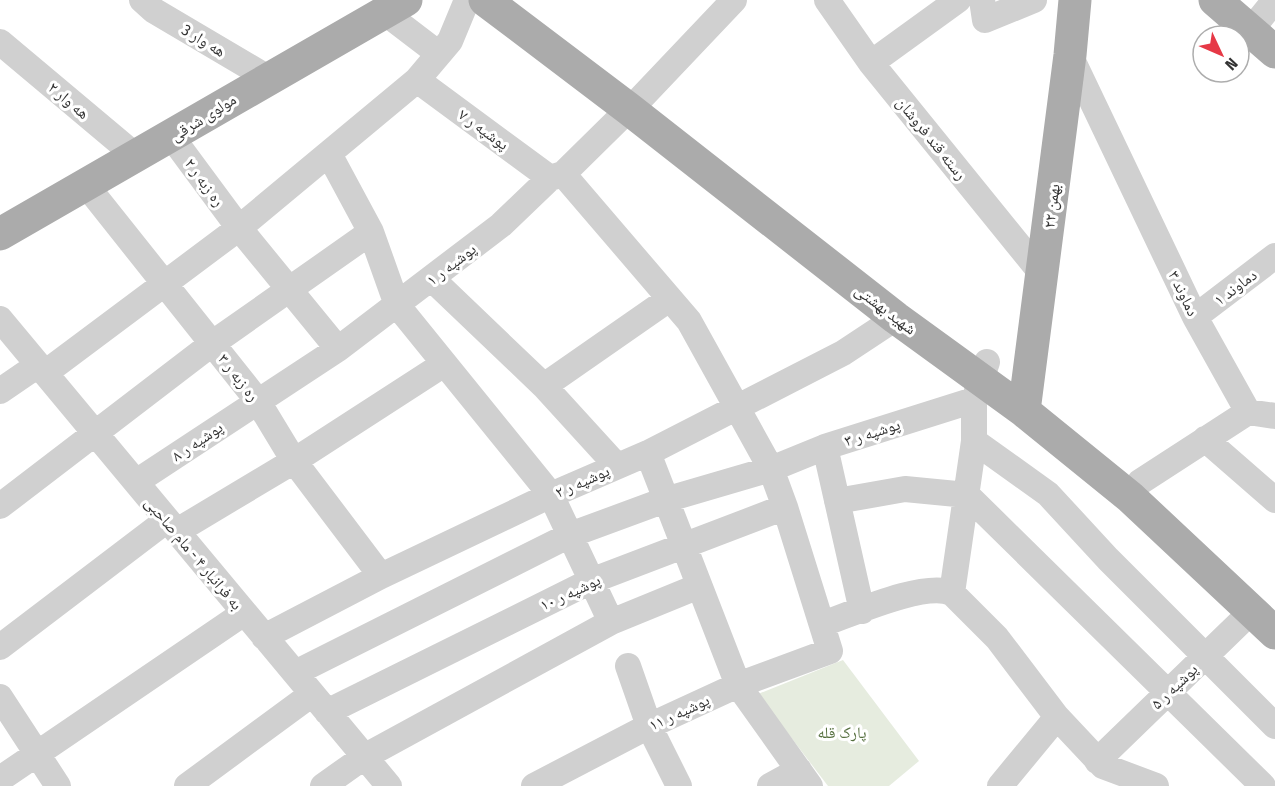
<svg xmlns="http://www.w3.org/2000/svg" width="1275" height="786" viewBox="0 0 1275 786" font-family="'Fira Sans Condensed','Noto Naskh Arabic',sans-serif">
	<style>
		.green { fill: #e6ecdf }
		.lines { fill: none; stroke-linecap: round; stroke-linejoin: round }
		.minor { stroke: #d0d0d0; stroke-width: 26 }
		.major { stroke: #ababab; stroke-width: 33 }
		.labels { text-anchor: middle; stroke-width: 6; stroke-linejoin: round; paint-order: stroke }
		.street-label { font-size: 16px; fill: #333; stroke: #fff }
		.park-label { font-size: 16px; fill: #56703f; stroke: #fff }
	</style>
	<rect width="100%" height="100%" fill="#fff"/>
	<path class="green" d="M 843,660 L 919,761 L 889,786 L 828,786 L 758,694 Z"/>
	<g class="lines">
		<path class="minor" d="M 142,0 L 153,10 L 268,78
			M 827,0 L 871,63 L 1042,274
			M 982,0 L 985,20 L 1034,0
			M 384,12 L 439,54
			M 1250,31 L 1275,0
			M 0,42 L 137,157
			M 1070,55 L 1195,317 L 1248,412 L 1140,482
			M 871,63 L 958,0
			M 417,80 L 550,178
			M 641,98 L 734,0
			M 171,136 L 239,228 L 338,349
			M 329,154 L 371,232 L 397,305 L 551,495 L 611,622
			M 86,185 L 257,400 L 294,461 L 381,576
			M 432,279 L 544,386 L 617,466
			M 1195,317 L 1275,256
			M 0,319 L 389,786
			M 45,373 L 239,228 L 417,80 L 450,41 L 467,0
			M 544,386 L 669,299
			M 0,391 L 38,365
			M 1248,412 L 1275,416
			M 1205,439 L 1275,500
			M 974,441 L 1048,494 L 1108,559 L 1275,726
			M 825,447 L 862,611
			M 648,453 L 738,685 L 810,786
			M 136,482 L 338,349 L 501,225 L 550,178 L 563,174 L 629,109
			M 837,501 L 905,489 L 967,495 L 1263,786
			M 0,506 L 213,343 L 371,232
			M 177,531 L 294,461 L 444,364
			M 952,593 L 974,441 L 974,400 L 987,362
			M 823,624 C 852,614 924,581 952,593 L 997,638 L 1057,717 L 1000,786
			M 264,637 L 381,576 L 551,495 L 648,453 L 843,353 L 896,318
			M 0,647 L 167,520
			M 628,666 L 649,726 L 679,786
			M 295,673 L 570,535 L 665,500 L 771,469 L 825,447 L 974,400
			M 0,697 L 58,786
			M 327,712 L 591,581 L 785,507 L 771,469 L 689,321 L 563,174
			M 1057,717 L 1103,766 L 1156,786
			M 1097,761 L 1252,611
			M 0,779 L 244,613
			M 187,786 L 312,694
			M 323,786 L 364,757 L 611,622 L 699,586
			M 534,786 L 649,726 L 738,685 L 830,651 L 785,507
			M 770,786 L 799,770"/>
		<path class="major" d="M 485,0 L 629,109 L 896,318 L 1024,411 L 1130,497 L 1275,633
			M 1215,0 L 1275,52
			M 0,234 L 406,0
			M 1024,411 L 1070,55 L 1075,0"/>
	</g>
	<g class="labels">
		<g class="street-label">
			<text transform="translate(204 40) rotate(31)" y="6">هه وار 3</text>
			<text transform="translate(69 100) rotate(40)" y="6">هه وار ۲</text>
			<text transform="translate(203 117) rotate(-32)" y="6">مولوی شرقی</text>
			<text transform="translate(484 129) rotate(36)" y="6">پوشپه ر ۷</text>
			<text transform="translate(932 138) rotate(51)" y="6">رسته قند فروشان</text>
			<text transform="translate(205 182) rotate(54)" y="6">ره زبه ر ۲</text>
			<text transform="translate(1051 206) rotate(-83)" y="6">۲۲ بهمن</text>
			<text transform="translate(451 264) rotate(-38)" y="6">۱ پوشپه ر</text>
			<text transform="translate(1235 287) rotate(-37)" y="6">دماوند ۱</text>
			<text transform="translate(1184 293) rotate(64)" y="6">دماوند ۳</text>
			<text transform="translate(886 309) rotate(37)" y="6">شهید بهشتی</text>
			<text transform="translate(239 377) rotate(52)" y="6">ره زبه ر ۳</text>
			<text transform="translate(872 432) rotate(-18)" y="6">پوشپه ر ۳</text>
			<text transform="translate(197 441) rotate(-34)" y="6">پوشپە ر ۸</text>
			<text transform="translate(582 481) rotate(-24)" y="6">پوشپه ر ۲</text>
			<text transform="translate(194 553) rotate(50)" y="6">به فرانبار ۴ - مام صاحبی</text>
			<text transform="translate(570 592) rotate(-25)" y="6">پوشپه ر ۱۰</text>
			<text transform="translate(1174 686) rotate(-44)" y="6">پوشپه ر ۵</text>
			<text transform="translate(679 712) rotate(-25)" y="6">پوشپه ر ۱۱</text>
		</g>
		<g class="park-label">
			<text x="842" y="738">پارک قله</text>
		</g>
	</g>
	<g transform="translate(1221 54) rotate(134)"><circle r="28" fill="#ffffff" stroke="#adadad" stroke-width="1.5"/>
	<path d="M0-4.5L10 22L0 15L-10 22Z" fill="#e63946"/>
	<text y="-9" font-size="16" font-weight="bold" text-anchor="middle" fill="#333333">N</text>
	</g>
</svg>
